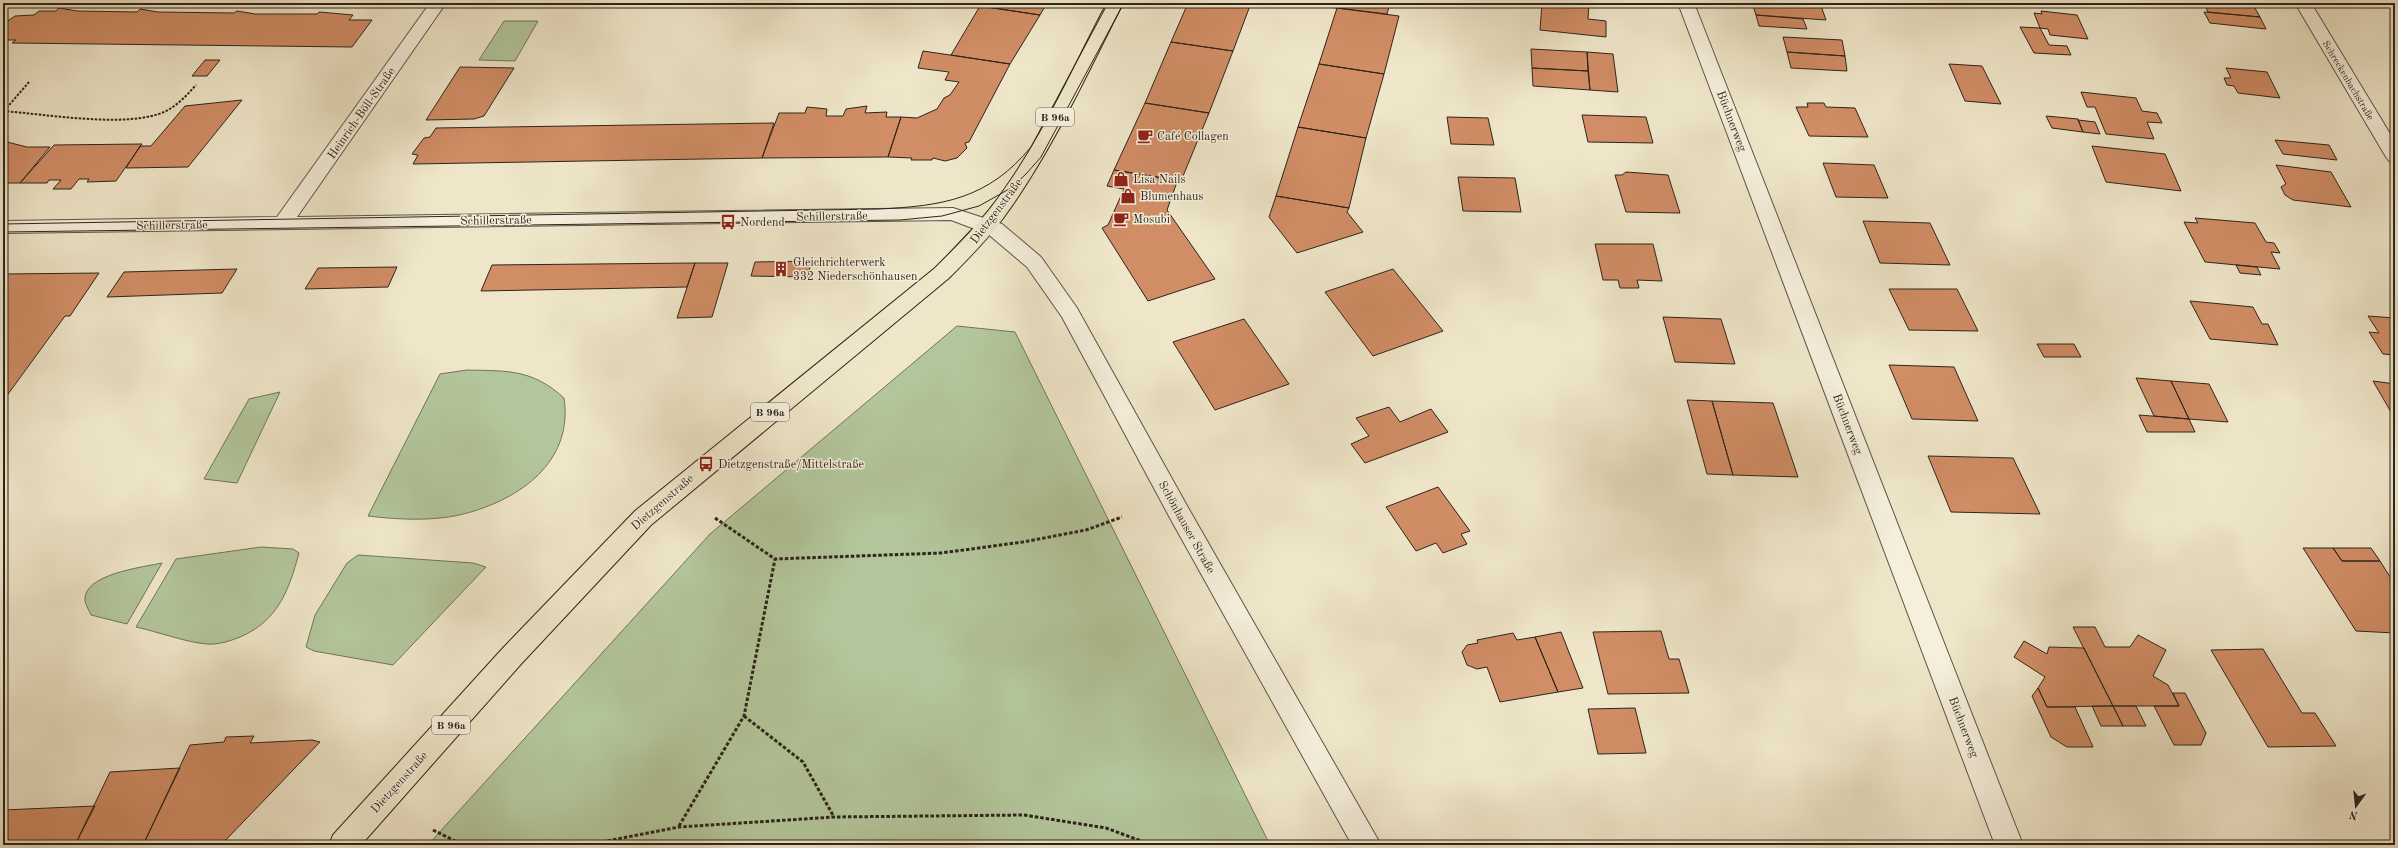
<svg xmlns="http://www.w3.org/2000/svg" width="2398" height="848" viewBox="0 0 2398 848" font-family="'Old Standard TT',serif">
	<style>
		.green { fill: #b3c69b; stroke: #70755a }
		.building { fill: #d18d66; stroke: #2d241a }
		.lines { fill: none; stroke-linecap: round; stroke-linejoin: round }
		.minor-casing { stroke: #5e5446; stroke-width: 2 }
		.major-casing { stroke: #2d241a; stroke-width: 2 }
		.path-far1 { stroke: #2d241a; stroke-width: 2; stroke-dasharray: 2.5 1.5; stroke-linecap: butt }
		.path { stroke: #2d241a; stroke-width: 3; stroke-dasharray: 3.5 2; stroke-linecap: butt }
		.minor { fill: #f5efdc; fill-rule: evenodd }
		.major { fill: #efe6c9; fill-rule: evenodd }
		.tram { stroke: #2d241a; stroke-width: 1 }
		.labels { text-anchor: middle; stroke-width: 3; stroke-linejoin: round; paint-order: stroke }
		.far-street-label { font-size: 10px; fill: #2d241a; stroke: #f5efdc }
		.shield { fill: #f5efdc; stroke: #696154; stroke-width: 1 }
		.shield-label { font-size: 11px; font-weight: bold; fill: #2d241a }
		.street-label { font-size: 12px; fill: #2d241a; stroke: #f5efdc }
		.poi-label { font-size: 12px; fill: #2d241a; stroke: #f5efdc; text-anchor: start }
	</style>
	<rect width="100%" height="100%" fill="#efe6c9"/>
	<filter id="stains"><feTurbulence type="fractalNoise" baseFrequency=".005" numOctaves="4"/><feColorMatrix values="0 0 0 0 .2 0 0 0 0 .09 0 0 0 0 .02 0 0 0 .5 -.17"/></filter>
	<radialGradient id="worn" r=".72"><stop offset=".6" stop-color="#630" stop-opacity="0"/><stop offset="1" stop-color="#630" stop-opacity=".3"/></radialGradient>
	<path class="green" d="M 504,21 L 538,21 L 515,61 L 479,60 Z
		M 957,326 L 1015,332 L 1270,845 L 428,845 L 710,534 Z
		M 467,370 C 508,371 532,369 564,398 C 573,458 526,495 474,511 C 441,522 402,520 368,516 L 440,374 Z
		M 280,392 L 237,483 L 204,479 L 249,399 Z
		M 261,547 L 293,549 L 299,553 C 289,590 278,621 240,637 C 230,641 218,645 207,644 C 184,642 159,632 136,627 L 176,559 Z
		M 358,555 L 473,563 L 486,567 L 393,665 L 314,651 L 306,647 L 315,615 L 347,563 Z
		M 162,563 L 127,624 L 91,615 C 89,611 86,605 85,601 C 82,574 144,567 162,563 Z"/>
	<path class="building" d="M 981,3 L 1047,3 L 1040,15 L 980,6 Z
		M 1188,3 L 1251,3 L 1233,51 L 1171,42 Z
		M 1329,3 L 1390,3 L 1387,14 L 1328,7 Z
		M 1542,3 L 1589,3 L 1588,19 L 1606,21 L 1606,37 L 1540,30 Z
		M 1752,3 L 1820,3 L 1826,20 L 1756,15 Z
		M 2204,3 L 2252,3 L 2260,17 L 2208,12 Z
		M 2373,3 L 2395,3 L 2395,7 L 2374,5 Z
		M 980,6 L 1040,15 L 1010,64 L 951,55 Z
		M 59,8 L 77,11 L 137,12 L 140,9 L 158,12 L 234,13 L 237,11 L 255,14 L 317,14 L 319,12 L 353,15 L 349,20 L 372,20 L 352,47 L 12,43 L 16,40 L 3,40 L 3,24 L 15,16 L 34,15 L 39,11 L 56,11 Z
		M 1337,8 L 1399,16 L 1384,74 L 1319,64 Z
		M 2041,11 L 2077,15 L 2088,39 L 2050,35 L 2048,29 L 2040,28 L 2034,13 L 2042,14 Z
		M 2204,12 L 2260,17 L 2266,29 L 2210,23 Z
		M 1756,15 L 1803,19 L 1807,29 L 1759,26 Z
		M 2020,27 L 2040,28 L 2049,45 L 2067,46 L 2071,55 L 2034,53 Z
		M 1783,37 L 1842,40 L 1845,56 L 1787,52 Z
		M 1171,42 L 1233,51 L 1209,113 L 1145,103 Z
		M 1531,49 L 1587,52 L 1588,71 L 1532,68 Z
		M 923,51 L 1010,64 L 969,142 L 965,143 L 967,148 L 957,158 L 945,161 L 933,158 L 932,160 L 911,160 L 912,158 L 888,157 L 901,117 L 917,118 L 937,109 L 944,98 L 950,95 L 959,82 L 945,80 L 949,72 L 918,68 Z
		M 1587,52 L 1613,54 L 1618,92 L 1590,90 Z
		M 1787,52 L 1845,56 L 1847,71 L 1791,68 Z
		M 205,60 L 220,60 L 207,76 L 192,76 Z
		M 1319,64 L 1384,74 L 1366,138 L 1298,127 Z
		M 1949,64 L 1982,66 L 2001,104 L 1965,101 Z
		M 460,67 L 514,68 L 484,116 L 474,119 L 426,120 Z
		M 1532,68 L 1588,71 L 1590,90 L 1533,86 Z
		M 2226,68 L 2267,72 L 2280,98 L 2238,93 L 2234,86 L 2227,85 L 2224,78 L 2231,78 Z
		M 2081,92 L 2136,98 L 2142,111 L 2157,113 L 2162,123 L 2147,122 L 2154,139 L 2106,134 L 2095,107 L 2087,107 Z
		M 242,100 L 188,167 L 126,168 L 140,146 L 151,146 L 185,106 Z
		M 1145,103 L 1209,113 L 1181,181 L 1114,170 Z
		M 1807,103 L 1824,103 L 1826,107 L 1855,108 L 1868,137 L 1809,136 L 1796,107 L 1808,107 Z
		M 867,106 L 865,113 L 887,112 L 886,117 L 901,117 L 888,157 L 762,158 L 779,113 L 805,113 L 807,107 L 827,109 L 826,116 L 843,116 L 846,109 Z
		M 1582,115 L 1646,117 L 1653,143 L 1588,142 Z
		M 2046,116 L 2078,119 L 2083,132 L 2052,128 Z
		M 1447,117 L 1488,118 L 1494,145 L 1451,144 Z
		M 2078,120 L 2095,122 L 2100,134 L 2083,132 Z
		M 774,123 L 762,158 L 413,164 L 418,155 L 412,154 L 424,138 L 430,137 L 436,128 Z
		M 1298,127 L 1366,138 L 1349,208 L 1276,196 Z
		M 2275,140 L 2329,145 L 2337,160 L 2283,154 Z
		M 3,141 L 27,147 L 50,147 L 20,183 L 3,183 Z
		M 142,144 L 116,181 L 87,182 L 89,179 L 79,179 L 71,189 L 53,189 L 61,180 L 49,180 L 47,183 L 20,183 L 54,145 Z
		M 2092,146 L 2165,154 L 2181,191 L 2106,182 Z
		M 1823,163 L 1874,165 L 1888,198 L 1836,197 Z
		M 2276,165 L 2331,172 L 2351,207 L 2293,200 L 2285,195 L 2281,187 L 2286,184 Z
		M 1114,170 L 1181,181 L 1177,182 L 1167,210 L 1215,279 L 1148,301 L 1102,228 L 1108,225 L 1124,189 L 1107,186 Z
		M 1626,172 L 1668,175 L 1680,213 L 1626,212 L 1615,175 L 1622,175 Z
		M 1458,177 L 1515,178 L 1521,212 L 1463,211 Z
		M 1276,196 L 1349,208 L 1347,212 L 1363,232 L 1297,253 L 1269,217 Z
		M 2195,218 L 2255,223 L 2266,242 L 2274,243 L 2280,253 L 2271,252 L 2280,269 L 2205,262 L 2184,222 L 2198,223 Z
		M 1863,221 L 1930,223 L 1950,265 L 1880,263 Z
		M 1595,244 L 1653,244 L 1662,281 L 1637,280 L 1639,288 L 1620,288 L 1618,280 L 1603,280 Z
		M 812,261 L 807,277 L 751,276 L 755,262 Z
		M 695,263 L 687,287 L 481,291 L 492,265 Z
		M 695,263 L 728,263 L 712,317 L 677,318 Z
		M 2236,265 L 2257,267 L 2261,275 L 2240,273 Z
		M 397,267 L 388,287 L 305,289 L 318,268 Z
		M 237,269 L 222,293 L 107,297 L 124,272 Z
		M 1393,269 L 1443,331 L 1373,356 L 1325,292 Z
		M 99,273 L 70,316 L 65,316 L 3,401 L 3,274 Z
		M 1889,289 L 1957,289 L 1978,331 L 1909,330 Z
		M 2190,301 L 2253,307 L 2262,324 L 2268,324 L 2278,345 L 2210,339 Z
		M 2368,316 L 2395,318 L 2395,355 L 2383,354 L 2369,332 L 2379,333 Z
		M 1663,317 L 1721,319 L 1735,364 L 1675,362 Z
		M 1244,319 L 1289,384 L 1215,410 L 1173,342 Z
		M 2037,344 L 2074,344 L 2081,357 L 2044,357 Z
		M 1889,365 L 1954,367 L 1978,421 L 1912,419 Z
		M 2136,378 L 2171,381 L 2189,419 L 2154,416 Z
		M 2171,381 L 2209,384 L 2228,422 L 2189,419 Z
		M 2373,381 L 2395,384 L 2395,419 Z
		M 1687,400 L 1712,401 L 1733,475 L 1707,474 Z
		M 1712,401 L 1773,403 L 1798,477 L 1733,475 Z
		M 1389,407 L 1400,422 L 1431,409 L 1448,432 L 1365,463 L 1351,444 L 1369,436 L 1356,418 Z
		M 2139,415 L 2189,419 L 2195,432 L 2147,432 Z
		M 1928,456 L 2013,458 L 2040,514 L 1951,512 Z
		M 1438,487 L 1470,531 L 1461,534 L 1467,544 L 1443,553 L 1436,543 L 1416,551 L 1386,507 Z
		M 2303,548 L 2333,548 L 2342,561 L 2380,561 L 2392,580 L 2395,580 L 2395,633 L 2356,631 Z
		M 2333,548 L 2371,548 L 2380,561 L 2342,561 Z
		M 2073,627 L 2095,627 L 2105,647 L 2130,647 L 2138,635 L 2166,650 L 2153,676 L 2168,685 L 2179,706 L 2113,706 Z
		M 1661,631 L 1669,659 L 1679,659 L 1689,693 L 1608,694 L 1593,632 Z
		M 1561,632 L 1583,688 L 1558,692 L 1535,637 Z
		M 1513,633 L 1517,640 L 1535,637 L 1558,692 L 1500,702 L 1487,667 L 1477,669 L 1467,665 L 1462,652 L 1467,645 L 1478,643 L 1477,640 Z
		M 2024,641 L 2047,654 L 2049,647 L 2084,648 L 2113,706 L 2047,707 L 2038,688 L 2045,677 L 2014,657 Z
		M 2263,649 L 2302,713 L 2315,713 L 2336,746 L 2268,747 L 2211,650 Z
		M 2038,688 L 2047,707 L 2075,707 L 2093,747 L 2067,747 L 2051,737 L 2032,696 Z
		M 2173,693 L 2185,693 L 2206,733 L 2201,745 L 2174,745 L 2154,706 L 2179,706 Z
		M 2092,706 L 2113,706 L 2123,726 L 2101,726 Z
		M 2113,706 L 2136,706 L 2146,726 L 2123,726 Z
		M 1635,708 L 1646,753 L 1598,754 L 1588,709 Z
		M 254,736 L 250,743 L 312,740 L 320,742 L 221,845 L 143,845 L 190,745 L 224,742 L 226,737 Z
		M 180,768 L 143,845 L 75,845 L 110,772 Z
		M 95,806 L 75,845 L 3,845 L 3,810 Z"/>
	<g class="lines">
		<defs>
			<path id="minor" d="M 430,3 L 446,3 L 297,217 L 953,208 L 1002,224 L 1041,257 L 1077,308 L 1186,504 L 1381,845 L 1352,845 L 1170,518 L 1062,317 L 1027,267 L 988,234 L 951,220 L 3,233 L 3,221 L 277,217 Z
				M 1678,3 L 1694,3 L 2023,845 L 1995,845 Z
				M 2295,3 L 2311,3 L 2395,142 L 2395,163 L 2389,161 L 2386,157 Z"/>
			<path id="major" d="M 1107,3 L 1123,3 C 1086,76 1052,151 1004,217 C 988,239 968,259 949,278 L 651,525 L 521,664 L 361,845 L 329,845 L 333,835 L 503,648 L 635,511 L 935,268 C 954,249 972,231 989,210 C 1038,148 1070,73 1107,3 Z"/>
		</defs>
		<use href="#minor" class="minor-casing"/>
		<use href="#major" class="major-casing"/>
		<path class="path-far1" d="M 3,111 C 45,114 130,129 166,111 C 178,105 187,95 196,85
			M 4,111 L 29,82"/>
		<path class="path" d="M 715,518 L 775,559 L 941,553 L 1023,542 L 1086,530 L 1122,517
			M 744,716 L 803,762 L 834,817
			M 679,826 L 744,716 L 775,559
			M 433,830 L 463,845
			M 586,845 L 679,827 L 834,817 L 1024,815 L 1106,828 L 1152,845"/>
		<use href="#minor" class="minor"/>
		<use href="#major" class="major"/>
		<path class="tram" d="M 3,224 L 879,209 C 943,206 988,199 1031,147 L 1108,3
			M 3,232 L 900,220 L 942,216 L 979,206 L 1011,188 L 1026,174 L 1041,157 L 1124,3"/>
	</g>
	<defs>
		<symbol id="cafe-bare" viewBox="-9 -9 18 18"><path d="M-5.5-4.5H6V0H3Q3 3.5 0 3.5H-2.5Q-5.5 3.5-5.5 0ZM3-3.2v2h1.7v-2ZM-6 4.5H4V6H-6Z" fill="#8f2418" stroke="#f5efdc" stroke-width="2.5" paint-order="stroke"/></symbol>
		<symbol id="shop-bare" viewBox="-9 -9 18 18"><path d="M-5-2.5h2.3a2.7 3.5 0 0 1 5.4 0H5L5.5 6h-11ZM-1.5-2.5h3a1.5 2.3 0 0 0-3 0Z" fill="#8f2418" stroke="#f5efdc" stroke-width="2.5" paint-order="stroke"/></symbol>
		<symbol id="bus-bare" viewBox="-9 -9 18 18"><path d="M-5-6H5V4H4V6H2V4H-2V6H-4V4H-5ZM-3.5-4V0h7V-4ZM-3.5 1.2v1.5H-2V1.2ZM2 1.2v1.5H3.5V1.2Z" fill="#8f2418" stroke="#f5efdc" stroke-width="2.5" paint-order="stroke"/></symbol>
		<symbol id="building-bare" viewBox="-9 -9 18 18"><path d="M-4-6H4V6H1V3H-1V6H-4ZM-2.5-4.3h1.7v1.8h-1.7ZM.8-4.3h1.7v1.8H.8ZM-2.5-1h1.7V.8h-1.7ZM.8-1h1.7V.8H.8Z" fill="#8f2418" stroke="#f5efdc" stroke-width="2.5" paint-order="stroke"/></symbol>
	</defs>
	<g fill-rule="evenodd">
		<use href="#cafe-bare" x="1134" y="125" width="22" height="22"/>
		<use href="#shop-bare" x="1110" y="168" width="22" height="22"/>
		<use href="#shop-bare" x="1117" y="185" width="22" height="22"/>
		<use href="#cafe-bare" x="1110" y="208" width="22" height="22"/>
		<use href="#bus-bare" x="717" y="211" width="22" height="22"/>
		<use href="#building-bare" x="770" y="258" width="22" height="22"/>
		<use href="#bus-bare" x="695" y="453" width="22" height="22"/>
	</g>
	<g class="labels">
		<g class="far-street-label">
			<text transform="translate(2349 80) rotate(59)" y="4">Schreckenbachstraße</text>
		</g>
		<g class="shield">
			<rect x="1036" y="108" width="38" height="18" rx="3"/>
			<rect x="751" y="403" width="38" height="18" rx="3"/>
			<rect x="432" y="716" width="38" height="18" rx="3"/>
		</g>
		<g class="shield-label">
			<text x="1055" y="121">B 96a</text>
			<text x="770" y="416">B 96a</text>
			<text x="451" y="729">B 96a</text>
		</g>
		<g class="street-label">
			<text transform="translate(361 113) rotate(-55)" y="4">Heinrich-Böll-Straße</text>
			<text transform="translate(1732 121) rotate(69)" y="4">Büchnerweg</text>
			<text transform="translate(996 211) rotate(-53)" y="4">Dietzgenstraße</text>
			<text transform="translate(832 216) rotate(-1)" y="4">Schillerstraße</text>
			<text transform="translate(496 220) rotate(-1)" y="4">Schillerstraße</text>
			<text transform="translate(172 225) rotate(-1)" y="4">Schillerstraße</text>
			<text transform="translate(1848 424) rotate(69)" y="4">Büchnerweg</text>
			<text transform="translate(662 502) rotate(-41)" y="4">Dietzgenstraße</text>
			<text transform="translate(1187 527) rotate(61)" y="4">Schönhauser Straße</text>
			<text transform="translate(1964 727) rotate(69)" y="4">Büchnerweg</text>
			<text transform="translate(399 782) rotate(-48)" y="4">Dietzgenstraße</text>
		</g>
		<g class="poi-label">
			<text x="1157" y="140">Café Collagen</text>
			<text x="1133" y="183">Lisa Nails</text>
			<text x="1140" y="200">Blumenhaus</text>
			<text x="1133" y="223">Mosubi</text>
			<text x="740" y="226">Nordend</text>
			<text x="793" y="266">Gleichrichterwerk<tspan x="793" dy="14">332 Niederschönhausen</tspan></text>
			<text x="718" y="468">Dietzgenstraße/Mittelstraße</text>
		</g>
	</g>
	<rect width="2398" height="848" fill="none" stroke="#efe6c9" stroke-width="16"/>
	<rect x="4" y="4" width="2390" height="840" fill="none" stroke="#2d241a" stroke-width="2"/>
	<rect x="8" y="8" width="2382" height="832" fill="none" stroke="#2d241a"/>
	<g transform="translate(2356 806) rotate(195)" stroke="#f5efdc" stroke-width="3" paint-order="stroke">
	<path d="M0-3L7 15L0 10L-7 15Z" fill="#2d241a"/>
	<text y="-6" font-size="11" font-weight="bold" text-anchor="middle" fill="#2d241a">N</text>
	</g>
	<rect width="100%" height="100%" filter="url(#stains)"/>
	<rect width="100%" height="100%" fill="url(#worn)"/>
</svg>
